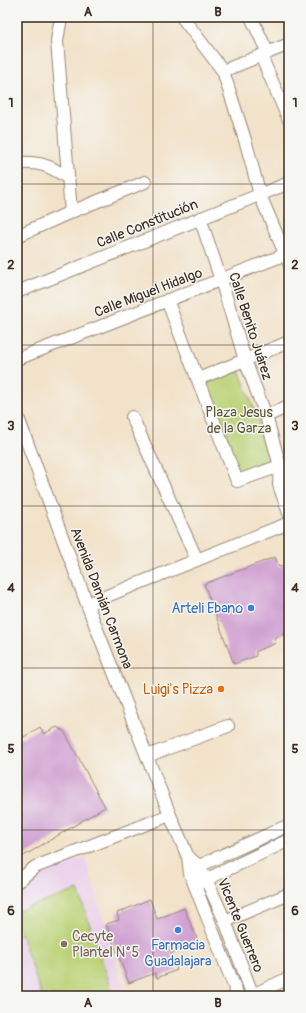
<svg xmlns="http://www.w3.org/2000/svg" width="306" height="1013" viewBox="0 0 306 1013" font-family="Pangolin,sans-serif">
	<style>
		.built { fill: #ebd1eb }
		.green { fill: #bad175; stroke: #7a7e4a }
		.building { fill: #d0a0d1 }
		.lines { fill: none; stroke-linecap: round; stroke-linejoin: round }
		.minor-casing { stroke: #968674; stroke-width: 14 }
		.minor { stroke: #fff; stroke-width: 12 }
		.grid { fill: none; stroke: #3b2a1e; stroke-width: 1; stroke-opacity: 0.55 }
		.shop-dot { fill: #3f7fe0; stroke: #f6f6f2; stroke-width: 1.5 }
		.food-dot { fill: #e8710a; stroke: #f6f6f2; stroke-width: 1.5 }
		.education-dot { fill: #8d6e63; stroke: #f6f6f2; stroke-width: 1.5 }
		.labels { text-anchor: middle; stroke-width: 3; stroke-linejoin: round; paint-order: stroke }
		.street-label { font-size: 14px; fill: #3b2a1e; stroke: #f6f6f2 }
		.park-label { font-size: 14px; fill: #5b5434; stroke: #f6f6f2 }
		.shop-label { font-size: 14px; fill: #366cbe; stroke: #f6f6f2; text-anchor: end }
		.food-label { font-size: 14px; fill: #c56008; stroke: #f6f6f2; text-anchor: end }
		.education-label { font-size: 14px; fill: #785e54; stroke: #f6f6f2; text-anchor: start }
		.neatline { fill: none; stroke: #3b2a1e; stroke-width: 1.5 }
		.grid-label { font-size: 13px; text-anchor: middle; font-weight: bold; fill: #3b2a1e }
	</style>
	<rect width="100%" height="100%" fill="#f6f6f2"/>
	<filter id="ink" filterUnits="userSpaceOnUse"><feTurbulence type="fractalNoise" baseFrequency=".025" numOctaves="2"/><feDisplacementMap in="SourceGraphic" scale="8" xChannelSelector="R" yChannelSelector="G"/><feConvolveMatrix kernelMatrix="1 2 1 2 8 2 1 2 1" color-interpolation-filters="sRGB"/></filter>
	<filter id="wash" filterUnits="userSpaceOnUse"><feTurbulence type="fractalNoise" baseFrequency=".012" numOctaves="4" result="noise"/><feDisplacementMap in="SourceGraphic" scale="16" xChannelSelector="R" yChannelSelector="G"/><feGaussianBlur stdDeviation="0.9" result="paint"/><feColorMatrix in="noise" values="0 0 0 0 0 0 0 0 0 0 0 0 0 0 0 0 0 1.4 0 .05"/><feComposite in="paint" operator="in"/></filter>
	<g filter="url(#wash)">
		<rect width="100%" height="100%" fill="#f2e2c9"/>
		<path class="built" d="M 86,858 L 126,996 L 17,996 L 17,892 L 40,871 Z"/>
		<path class="green" d="M 239,370 L 273,458 L 238,471 L 205,383 Z
			M 78,890 L 114,996 L 42,996 L 17,923 L 17,911 Z"/>
		<g id="blocks">
			<path class="building" d="M 275,557 L 279,567 L 289,563 L 289,638 L 287,633 L 274,638 L 276,643 L 256,651 L 256,656 L 234,664 L 204,584 Z
				M 40,727 L 44,734 L 57,727 L 64,731 L 105,807 L 17,860 L 17,741 Z
				M 150,899 L 157,919 L 184,908 L 198,941 L 171,953 L 177,970 L 157,978 L 155,973 L 129,983 L 106,924 L 119,920 L 117,913 Z"/>
		</g>
	</g>
	<g filter="url(#ink)">
		<use href="#blocks" fill-opacity="0" stroke="#968674" stroke-width="1"/>
		<g class="lines">
			<defs>
				<path id="minor" d="M 61,17 L 57,41 L 71,212
					M 182,17 L 223,71 L 246,143 L 260,195 L 289,263
					M 251,17 L 268,53
					M 261,56 L 289,120
					M 223,71 L 289,44
					M 17,163 C 40,162 49,165 68,178
					M 200,218 L 221,280 L 245,360 L 266,416 L 280,466 L 279,485 L 289,513
					M 17,236 L 71,212 L 145,182
					M 17,292 L 289,183
					M 167,300 L 237,481 L 280,466
					M 17,359 L 289,253
					M 198,379 L 289,342
					M 17,415 L 87,604 L 170,815 L 188,857 L 190,873 L 238,996
					M 266,416 L 289,406
					M 132,417 L 197,560
					M 87,604 L 289,523
					M 147,756 L 228,726
					M 188,857 L 199,866 L 206,879 L 225,921 L 253,996
					M 194,870 L 199,866 L 289,825
					M 17,882 L 35,867 L 170,815
					M 199,883 L 289,840
					M 225,921 L 289,894
					M 252,995 L 289,978"/>
			</defs>
			<use href="#minor" class="minor-casing"/>
			<use href="#minor" class="minor"/>
		</g>
	</g>
	<path class="grid" d="M 153,17 L 153,996M 17,184 L 289,184M 17,345 L 289,345M 17,506 L 289,506M 17,668 L 289,668M 17,830 L 289,830"/>
	<g class="shop-dot">
		<circle cx="251" cy="608" r="4"/>
		<circle cx="178" cy="930" r="4"/>
	</g>
	<circle class="food-dot" cx="221" cy="689" r="4"/>
	<circle class="education-dot" cx="64" cy="944" r="4"/>
	<g class="labels">
		<g class="street-label">
			<text transform="translate(147 223) rotate(-22)" y="5">Calle Constitución</text>
			<text transform="translate(148 292) rotate(-21)" y="5">Calle Miguel Hidalgo</text>
			<text transform="translate(251 326) rotate(72)" y="5">Calle Benito Juárez</text>
			<text transform="translate(102 598) rotate(69)" y="5">Avenida Damián Carmona</text>
			<text transform="translate(241 925) rotate(68)" y="5">Vicente Guerrero</text>
		</g>
		<g class="park-label">
			<text x="239" y="417">Plaza Jesus<tspan x="239" dy="16">de la Garza</tspan></text>
		</g>
		<g class="shop-label">
			<text x="243" y="613">Arteli Ebano</text>
			<text x="178" y="950" text-anchor="middle">Farmacia<tspan x="178" dy="16">Guadalajara</tspan></text>
		</g>
		<g class="food-label">
			<text x="213" y="694">Luigi's Pizza</text>
		</g>
		<g class="education-label">
			<text x="72" y="941">Cecyte<tspan x="72" dy="16">Plantel N°5</tspan></text>
		</g>
	</g>
	<rect width="306" height="1013" fill="none" stroke="#f6f6f2" stroke-width="44"/>
	<rect x="22" y="22" width="262" height="969" class="neatline"/>
	<g class="grid-label">
		<text x="88" y="16">A</text>
		<text x="218" y="16">B</text>
		<text x="11" y="107">1</text>
		<text x="295" y="107">1</text>
		<text x="11" y="269">2</text>
		<text x="295" y="269">2</text>
		<text x="11" y="430">3</text>
		<text x="295" y="430">3</text>
		<text x="11" y="592">4</text>
		<text x="295" y="592">4</text>
		<text x="11" y="753">5</text>
		<text x="295" y="753">5</text>
		<text x="11" y="915">6</text>
		<text x="295" y="915">6</text>
		<text x="88" y="1007">A</text>
		<text x="218" y="1007">B</text>
	</g>
</svg>
